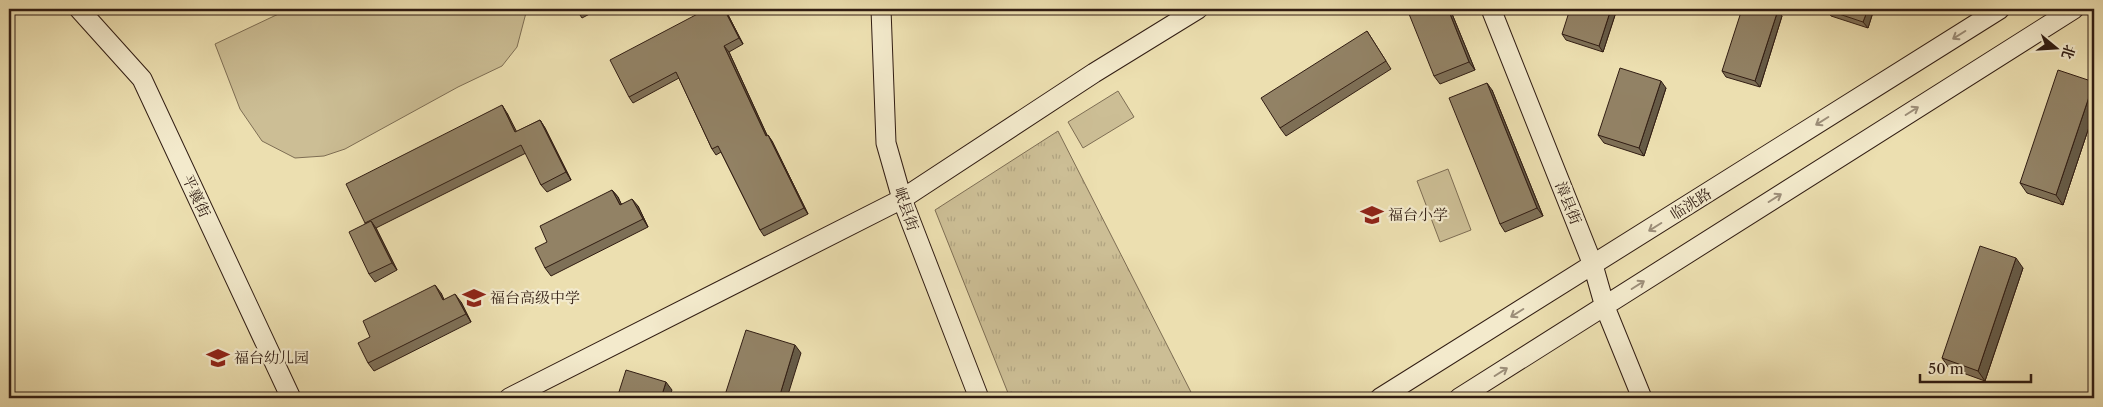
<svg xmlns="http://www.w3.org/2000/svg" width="2103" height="407" viewBox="0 0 2103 407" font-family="'Libre Caslon Text','Noto Serif SC',serif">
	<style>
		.grass { fill: #ccbe95; stroke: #7e6e54 }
		.park { fill: url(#park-tufts); stroke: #7e6e54 }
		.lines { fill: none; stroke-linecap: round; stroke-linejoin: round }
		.secondary-casing { stroke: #311d13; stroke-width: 21 }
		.secondary { stroke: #f3eacc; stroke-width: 19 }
		.wall { fill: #7e7057; stroke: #311d13 }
		.shaded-wall { fill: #665b47; stroke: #311d13 }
		.building { fill: #928265; stroke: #311d13 }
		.oneway { stroke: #9c8e79 }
		.labels { text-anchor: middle; stroke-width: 4.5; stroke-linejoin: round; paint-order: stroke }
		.street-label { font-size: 15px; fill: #311d13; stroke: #f3eacc }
		.poi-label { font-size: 15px; fill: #311d13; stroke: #f3eacc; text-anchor: start }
	</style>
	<defs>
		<pattern id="park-tufts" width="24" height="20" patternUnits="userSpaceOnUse" patternTransform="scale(1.25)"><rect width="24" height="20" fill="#ccbe95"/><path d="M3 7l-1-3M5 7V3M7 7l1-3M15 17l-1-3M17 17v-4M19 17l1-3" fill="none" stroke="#b0a380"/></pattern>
	</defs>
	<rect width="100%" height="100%" fill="#ecdfb0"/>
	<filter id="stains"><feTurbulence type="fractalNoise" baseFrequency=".004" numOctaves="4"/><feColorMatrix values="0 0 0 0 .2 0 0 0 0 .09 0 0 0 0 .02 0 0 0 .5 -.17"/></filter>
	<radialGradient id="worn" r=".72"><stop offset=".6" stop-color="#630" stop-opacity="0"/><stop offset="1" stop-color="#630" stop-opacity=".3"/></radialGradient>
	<path class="grass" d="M 289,9 L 527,9 L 517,47 L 502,66 L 458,87 L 345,149 L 324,156 L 295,158 L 262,141 L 240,109 L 215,44 Z
		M 1118,91 L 1134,117 L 1083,148 L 1068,122 Z
		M 1448,169 L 1471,230 L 1440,242 L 1417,181 Z"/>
	<path class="park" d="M 1058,131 L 1194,398 L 1010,398 L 935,210 Z"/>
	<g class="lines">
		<defs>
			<path id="secondary" d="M 79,9 L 142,79 L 291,398
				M 881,9 L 886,143 L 902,199 L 979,398
				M 1491,9 L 1593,265 L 1605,307 L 1642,398
				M 509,398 L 902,199 L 1094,73 L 1198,9
				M 1380,398 L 2000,9
				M 1459,398 L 2074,9"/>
		</defs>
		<use href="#secondary" class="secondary-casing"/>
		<use href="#secondary" class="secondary"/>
	</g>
	<path class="wall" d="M 576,9 L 599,9 L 582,18 Z
		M 725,9 L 743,44 L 729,52 L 767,135 L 772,141 L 808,214 L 764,236 L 760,230 L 721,152 L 716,155 L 712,149 L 679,78 L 633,103 L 629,97 Z
		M 1450,9 L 1475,70 L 1440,84 L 1434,76 Z
		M 1617,9 L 1603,52 L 1566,40 L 1562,34 Z
		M 1874,9 L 1868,28 L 1831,16 L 1827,10 Z
		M 1782,16 L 1760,87 L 1726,77 L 1722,71 Z
		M 1367,31 L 1391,69 L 1286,136 L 1280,128 Z
		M 2094,82 L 2094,112 L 2063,205 L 2027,193 L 2020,183 Z
		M 1666,88 L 1644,156 L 1604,143 L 1598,135 Z
		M 1492,90 L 1543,216 L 1505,232 L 1500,224 Z
		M 507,113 L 516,132 L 540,120 L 545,128 L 571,180 L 547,192 L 541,185 L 526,153 L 376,228 L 397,270 L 375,282 L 369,274 L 365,223 Z
		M 612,190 L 618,197 L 621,204 L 638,206 L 648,227 L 551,276 L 545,268 L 547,242 Z
		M 2023,268 L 1985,381 L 1949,368 L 1942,358 Z
		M 441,293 L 444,300 L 461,302 L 471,322 L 374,371 L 368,363 Z"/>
	<path class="shaded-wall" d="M 724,9 L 725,9 L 743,44 L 739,38 Z
		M 1448,9 L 1450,9 L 1475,70 L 1469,62 Z
		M 1611,9 L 1617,9 L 1603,52 L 1599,46 Z
		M 1868,9 L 1874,9 L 1868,28 L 1863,22 Z
		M 1778,10 L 1782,16 L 1760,87 L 1755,81 Z
		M 724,46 L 729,52 L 770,142 L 766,136 Z
		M 1661,81 L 1666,88 L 1644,156 L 1639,148 Z
		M 2094,82 L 2094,112 L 2063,205 L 2056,195 Z
		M 1487,83 L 1492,90 L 1543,216 L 1537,208 Z
		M 502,105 L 507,113 L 521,140 L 515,132 Z
		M 540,120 L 545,128 L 571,180 L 566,172 Z
		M 768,135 L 772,141 L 808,214 L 804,208 Z
		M 612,190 L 618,197 L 625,212 L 620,205 Z
		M 632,199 L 638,206 L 648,227 L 643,219 Z
		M 371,221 L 376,228 L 397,270 L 392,263 Z
		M 2016,258 L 2023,268 L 1985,381 L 1978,371 Z
		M 435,285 L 441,293 L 448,308 L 443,300 Z
		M 455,294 L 461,302 L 471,322 L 466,314 Z
		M 795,345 L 801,353 L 787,398 L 779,398 Z
		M 666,382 L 672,390 L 669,398 L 661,398 Z"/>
	<path class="building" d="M 576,9 L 583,9 L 578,11 Z
		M 707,9 L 724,9 L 739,38 L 724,46 L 766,136 L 768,135 L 804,208 L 760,230 L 718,146 L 712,149 L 676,72 L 629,97 L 610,60 Z
		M 1407,9 L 1448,9 L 1469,62 L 1434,76 Z
		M 1570,9 L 1611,9 L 1599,46 L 1562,34 Z
		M 1742,9 L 1774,9 L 1778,10 L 1755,81 L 1722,71 Z
		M 1827,9 L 1868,9 L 1863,22 L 1827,10 Z
		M 1367,31 L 1386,61 L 1280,128 L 1261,98 Z
		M 1620,68 L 1661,81 L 1639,148 L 1598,135 Z
		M 2058,70 L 2094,82 L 2056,195 L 2020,183 Z
		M 1487,83 L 1537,208 L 1500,224 L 1449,98 Z
		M 502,105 L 515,132 L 540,120 L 566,172 L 541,185 L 521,145 L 365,223 L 346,184 Z
		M 612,190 L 620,205 L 632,199 L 643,219 L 545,268 L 535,248 L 547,242 L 540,226 Z
		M 371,221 L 392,263 L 369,274 L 349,232 Z
		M 1980,246 L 2016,258 L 1978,371 L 1942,358 Z
		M 435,285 L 443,300 L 455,294 L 466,314 L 368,363 L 358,343 L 370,337 L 363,321 Z
		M 746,330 L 795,345 L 779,398 L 724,398 Z
		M 626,370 L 666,382 L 661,398 L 617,398 Z"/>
	<defs><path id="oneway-shaft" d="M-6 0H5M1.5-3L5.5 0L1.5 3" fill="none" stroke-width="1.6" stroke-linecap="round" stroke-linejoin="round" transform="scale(1.25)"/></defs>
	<g class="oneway">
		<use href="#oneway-shaft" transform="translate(1959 35) rotate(148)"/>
		<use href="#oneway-shaft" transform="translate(1912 111) rotate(-32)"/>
		<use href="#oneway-shaft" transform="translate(1822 121) rotate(148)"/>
		<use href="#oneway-shaft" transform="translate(1775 198) rotate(-32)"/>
		<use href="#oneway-shaft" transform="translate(1655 227) rotate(148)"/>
		<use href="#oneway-shaft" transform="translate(1638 285) rotate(-32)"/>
		<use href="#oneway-shaft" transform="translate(1517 313) rotate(148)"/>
		<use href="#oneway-shaft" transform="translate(1501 372) rotate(-32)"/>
	</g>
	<defs>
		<symbol id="school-bare" viewBox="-9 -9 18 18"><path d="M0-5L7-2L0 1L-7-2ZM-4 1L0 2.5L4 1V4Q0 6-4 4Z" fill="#8f2418" stroke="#f3eacc" stroke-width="2.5" paint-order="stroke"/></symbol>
	</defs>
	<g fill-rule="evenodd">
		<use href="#school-bare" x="1356" y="199" width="32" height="32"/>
		<use href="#school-bare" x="458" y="282" width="32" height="32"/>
		<use href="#school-bare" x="202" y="342" width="32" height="32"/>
	</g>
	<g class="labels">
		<g class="street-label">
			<text transform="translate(196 196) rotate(65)" y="5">平襄街</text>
			<text transform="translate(1568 203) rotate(68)" y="5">漳县街</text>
			<text transform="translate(1691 204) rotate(-32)" y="5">临洮路</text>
			<text transform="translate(906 209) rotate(71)" y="5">岷县街</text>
		</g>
		<g class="poi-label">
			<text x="1388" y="220">福台小学</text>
			<text x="490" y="303">福台高级中学</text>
			<text x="234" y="363">福台幼儿园</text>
		</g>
	</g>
	<rect width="2103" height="407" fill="none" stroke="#ecdfb0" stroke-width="30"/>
	<rect x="10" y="10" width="2083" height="387" fill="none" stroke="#311d13" stroke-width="2.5"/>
	<rect x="15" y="15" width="2073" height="377" fill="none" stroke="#311d13"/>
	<g transform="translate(2056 48) rotate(108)" stroke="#f3eacc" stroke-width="4" paint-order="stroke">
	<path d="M0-4L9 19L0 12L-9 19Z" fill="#311d13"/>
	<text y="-8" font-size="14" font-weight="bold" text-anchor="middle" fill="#311d13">北</text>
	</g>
	<path d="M1920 374v8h111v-8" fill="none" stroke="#311d13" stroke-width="2.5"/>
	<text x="1928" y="374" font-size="15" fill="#311d13" stroke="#f3eacc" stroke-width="4" paint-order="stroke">50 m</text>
	<rect width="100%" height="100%" filter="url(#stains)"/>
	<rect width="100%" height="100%" fill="url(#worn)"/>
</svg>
